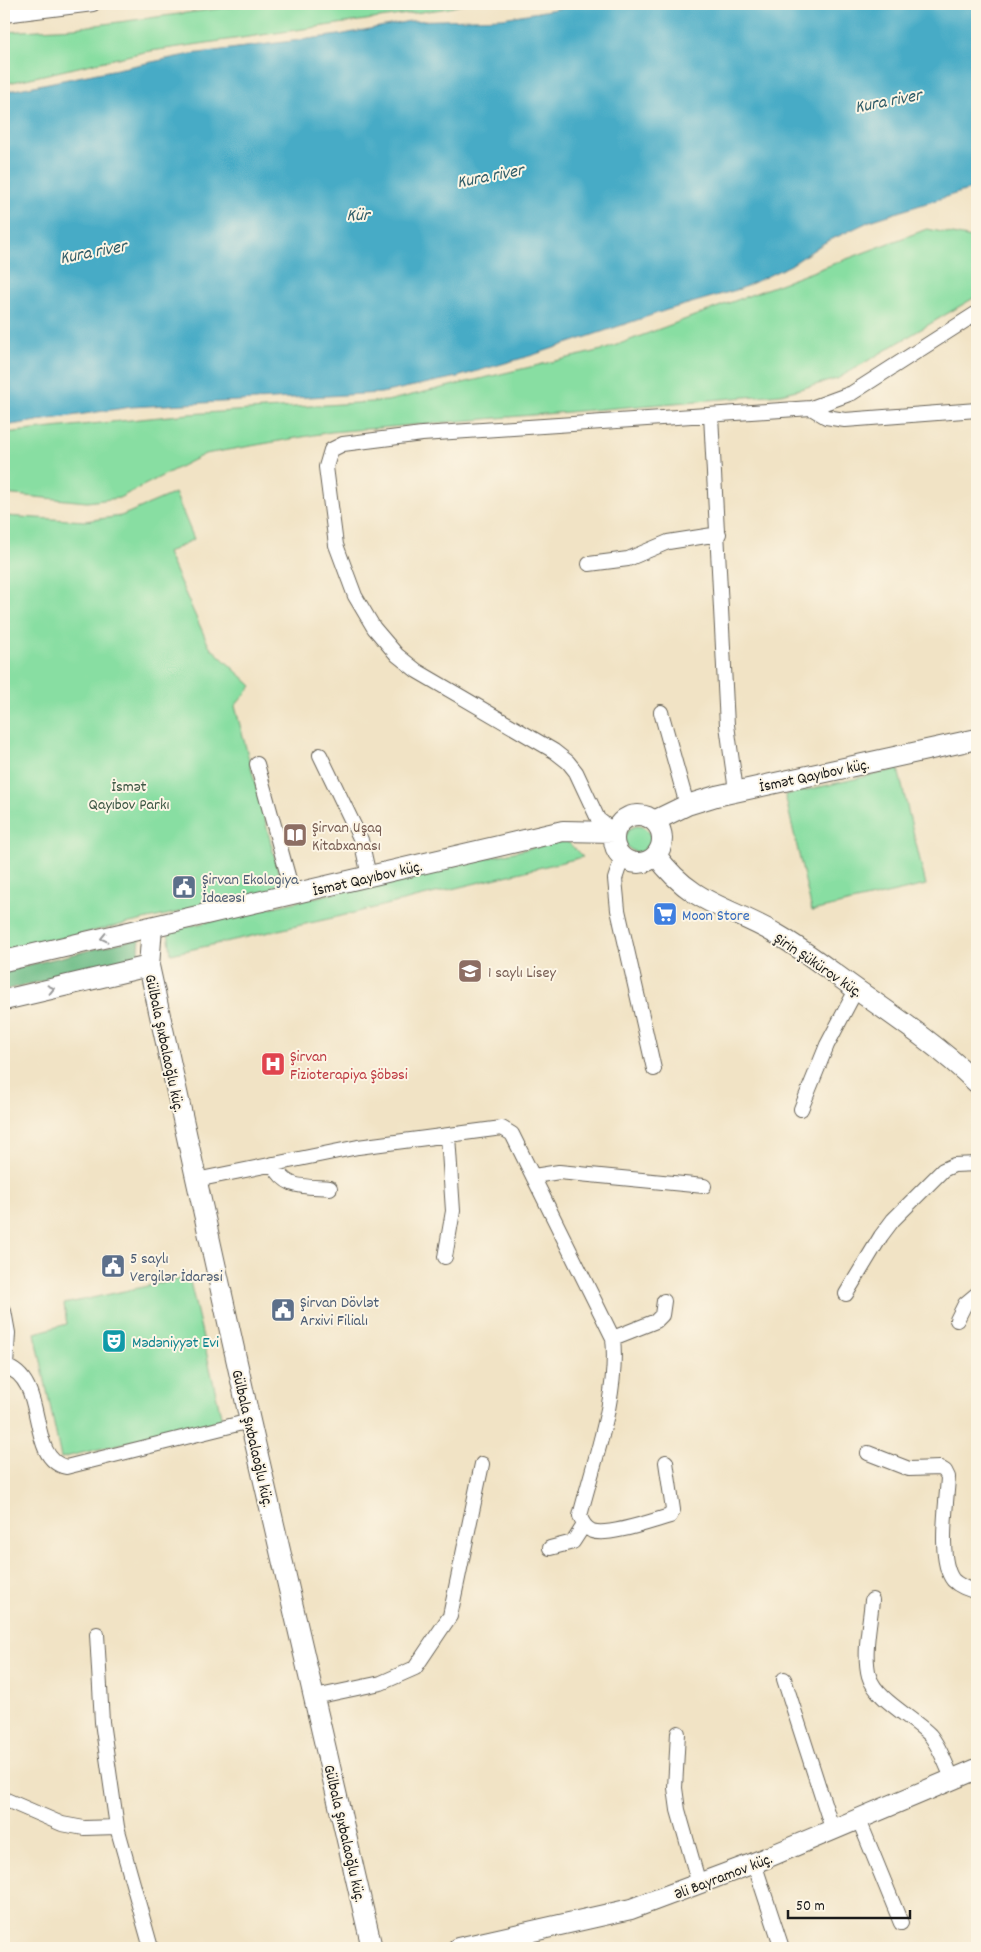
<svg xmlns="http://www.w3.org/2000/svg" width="981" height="1952" viewBox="0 0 981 1952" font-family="Dekko,sans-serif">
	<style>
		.green { fill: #88dea2; stroke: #527d5f }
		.forest { fill: #6ebd88; stroke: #456c52 }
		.water { fill: #46abc6; stroke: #316471 }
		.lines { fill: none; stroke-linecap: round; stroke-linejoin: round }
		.street-casing { stroke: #676257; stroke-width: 16 }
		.secondary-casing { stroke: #676257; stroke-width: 22 }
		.street { stroke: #fff; stroke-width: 14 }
		.secondary { stroke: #fff; stroke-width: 20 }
		.oneway { stroke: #999 }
		.labels { text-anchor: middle; stroke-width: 4; stroke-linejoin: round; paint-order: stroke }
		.street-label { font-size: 16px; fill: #1c1c1c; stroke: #fcf5e5 }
		.park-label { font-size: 16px; fill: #3c5644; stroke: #fcf5e5 }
		.education-label { font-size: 16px; fill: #785e54; stroke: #fcf5e5; text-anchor: start }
		.service-label { font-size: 16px; fill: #4e5e75; stroke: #fcf5e5; text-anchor: start }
		.shop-label { font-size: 16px; fill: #366cbe; stroke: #fcf5e5; text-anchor: start }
		.health-label { font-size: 16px; fill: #be3a42; stroke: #fcf5e5; text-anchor: start }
		.culture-label { font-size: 16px; fill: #0d838f; stroke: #fcf5e5; text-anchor: start }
		.water-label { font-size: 18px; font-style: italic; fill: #2f5c68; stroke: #fcf5e5 }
	</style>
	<rect width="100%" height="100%" fill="#fcf5e5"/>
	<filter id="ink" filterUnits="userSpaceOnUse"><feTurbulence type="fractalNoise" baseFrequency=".02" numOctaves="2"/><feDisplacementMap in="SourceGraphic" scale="10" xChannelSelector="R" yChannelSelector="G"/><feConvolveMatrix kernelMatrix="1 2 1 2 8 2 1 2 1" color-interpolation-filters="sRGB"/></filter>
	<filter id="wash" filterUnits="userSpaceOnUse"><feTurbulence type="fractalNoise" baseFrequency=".0096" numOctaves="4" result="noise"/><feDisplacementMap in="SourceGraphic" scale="20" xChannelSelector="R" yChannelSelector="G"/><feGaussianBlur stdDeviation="1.12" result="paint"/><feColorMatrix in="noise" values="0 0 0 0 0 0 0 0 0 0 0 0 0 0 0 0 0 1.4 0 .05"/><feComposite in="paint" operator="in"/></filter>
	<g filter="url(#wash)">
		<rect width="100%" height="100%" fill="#f1e3c5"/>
		<path class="green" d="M 254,4 L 465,4 L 449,8 L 144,52 L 4,84 L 4,32 L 74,28 Z
			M 927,229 L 977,239 L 977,296 L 837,379 L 781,394 L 331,432 L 205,454 L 119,498 L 87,502 L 4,494 L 4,433 L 189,414 L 387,401 L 606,349 Z
			M 175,493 L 194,539 L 167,553 L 209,646 L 252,686 L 235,706 L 283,889 L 4,951 L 4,516 L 85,521 L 121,516 Z
			M 898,769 L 926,885 L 812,911 L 785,795 Z
			M625 839a13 13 0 1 1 26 0a13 13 0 1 1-26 0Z
			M 566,840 L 583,857 L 337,917 L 171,954 L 168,931 Z
			M 189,1277 L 222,1420 L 61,1458 L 35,1333 L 67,1324 L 64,1304 Z"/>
		<path class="forest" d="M 140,938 L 138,959 L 4,990 L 4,971 Z"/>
		<path class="water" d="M 585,4 L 977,4 L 977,187 L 870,221 L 824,243 L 791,265 L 740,289 L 667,310 L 533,355 L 457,377 L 381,393 L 131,407 L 4,426 L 4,92 L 191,54 L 339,35 L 410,21 L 503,18 Z"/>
	</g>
	<g filter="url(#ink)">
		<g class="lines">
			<defs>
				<path id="street" d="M 4,15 L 93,4
					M 811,408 L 826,417 L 845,420 L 977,410
					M 711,415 L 727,725 L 736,791
					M 589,564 L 628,559 L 668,542 L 719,534
					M 661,712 L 687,805
					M 320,755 L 361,840 L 369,876
					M 257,764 L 293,894
					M 615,832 L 598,819 L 576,772 L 568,762 L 554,751 L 417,671 L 397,655 L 374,628 L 355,596 L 336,545 L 326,467 L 331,450 L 343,444 L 422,434 L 811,408 L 852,393 L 977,313
					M 622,858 L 615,879 L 618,910 L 654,1069
					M 801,1109 L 827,1045 L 856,990
					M 273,1164 C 286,1190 304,1186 330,1188
					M 534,1176 L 559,1172 L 704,1186
					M 196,1180 L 358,1147 L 502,1128 L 512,1134 L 613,1338 C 619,1395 594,1460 580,1516 C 582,1522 585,1528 592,1531 C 607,1537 652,1521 670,1516 L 673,1510 L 666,1462
					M 445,1257 L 453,1211 L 448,1136
					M 846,1294 L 881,1236 L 893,1220 L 943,1170 L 954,1165 L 977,1164
					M 4,1311 L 8,1333 L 6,1366
					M 957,1320 L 965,1304 L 977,1294
					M 613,1338 L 656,1321 L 662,1315 L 664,1301
					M 4,1366 C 50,1379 25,1458 66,1467 L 250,1421
					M 868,1453 L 909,1469 L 940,1468 L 945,1471 L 948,1477 C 947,1502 937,1559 953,1580 C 960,1587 968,1589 977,1592
					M 550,1548 L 573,1542 L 584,1525
					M 872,1600 C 870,1624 863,1653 869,1676 C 875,1699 914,1718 930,1735 C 940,1747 946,1765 953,1780
					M 97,1634 L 102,1722 L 117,1827 L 151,1948
					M 784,1679 L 833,1831
					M 315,1697 L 381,1683 L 415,1668 L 450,1616 L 482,1464
					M 678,1733 L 675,1788 L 678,1810 L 699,1884
					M 4,1799 L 62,1824 L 84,1828 L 117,1827
					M 859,1820 L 901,1923
					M 754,1863 L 782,1948"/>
				<path id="secondary" d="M614 839a24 24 0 1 1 48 0a24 24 0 1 1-48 0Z
					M 654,821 L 687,805 L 716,796 L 977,739
					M 656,855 C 693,906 729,906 778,935 C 807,952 833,973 860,992 C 900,1020 942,1049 977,1083
					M 152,927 L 149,966 L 250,1421 L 372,1948
					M 4,961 L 563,831 L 615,832
					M 4,1000 L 149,966
					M 458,1948 L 631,1909 L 754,1863 L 977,1769"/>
			</defs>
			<use href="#street" class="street-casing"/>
			<use href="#secondary" class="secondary-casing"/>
			<use href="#street" class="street"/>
			<use href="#secondary" class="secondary"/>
		</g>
		<defs><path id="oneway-chevron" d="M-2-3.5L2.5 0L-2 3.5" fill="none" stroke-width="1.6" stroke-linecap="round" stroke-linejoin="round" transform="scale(1.25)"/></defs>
		<g class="oneway">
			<use href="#oneway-chevron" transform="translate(104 938) rotate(167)"/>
			<use href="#oneway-chevron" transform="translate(51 989) rotate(-13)"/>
		</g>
	</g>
	<defs>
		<symbol id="library-square" viewBox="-11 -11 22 22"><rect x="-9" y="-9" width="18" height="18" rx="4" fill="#8d6e63" stroke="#fcf5e5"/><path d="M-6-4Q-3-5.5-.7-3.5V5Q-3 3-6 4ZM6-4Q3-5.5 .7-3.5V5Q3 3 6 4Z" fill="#fff"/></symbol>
		<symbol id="civic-square" viewBox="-11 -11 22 22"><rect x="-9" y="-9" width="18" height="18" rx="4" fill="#5c6f8a" stroke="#fcf5e5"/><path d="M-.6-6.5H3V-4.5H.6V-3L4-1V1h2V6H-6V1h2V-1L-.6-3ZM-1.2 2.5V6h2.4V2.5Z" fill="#fff"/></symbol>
		<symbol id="supermarket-square" viewBox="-11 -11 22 22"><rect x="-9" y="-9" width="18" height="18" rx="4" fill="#3f7fe0" stroke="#fcf5e5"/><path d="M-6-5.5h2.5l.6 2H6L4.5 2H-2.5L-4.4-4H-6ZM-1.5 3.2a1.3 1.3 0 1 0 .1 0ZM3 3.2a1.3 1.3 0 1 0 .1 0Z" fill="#fff"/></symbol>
		<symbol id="school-square" viewBox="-11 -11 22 22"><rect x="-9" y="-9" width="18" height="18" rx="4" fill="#8d6e63" stroke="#fcf5e5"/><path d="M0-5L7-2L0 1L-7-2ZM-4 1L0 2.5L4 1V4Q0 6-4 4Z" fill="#fff"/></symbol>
		<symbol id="hospital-square" viewBox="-11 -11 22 22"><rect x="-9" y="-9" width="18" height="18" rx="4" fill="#e0444e" stroke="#fcf5e5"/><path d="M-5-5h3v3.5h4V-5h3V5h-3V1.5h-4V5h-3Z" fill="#fff"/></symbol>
		<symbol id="theatre-square" viewBox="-11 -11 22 22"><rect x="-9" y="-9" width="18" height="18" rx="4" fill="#0f9aa8" stroke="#fcf5e5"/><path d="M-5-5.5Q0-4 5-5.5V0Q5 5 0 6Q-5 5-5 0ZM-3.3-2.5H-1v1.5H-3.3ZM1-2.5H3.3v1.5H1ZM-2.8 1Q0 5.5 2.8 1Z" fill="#fff"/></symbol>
	</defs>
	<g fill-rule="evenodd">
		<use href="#library-square" x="281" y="821" width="28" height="28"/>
		<use href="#civic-square" x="170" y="873" width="28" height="28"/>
		<use href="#supermarket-square" x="651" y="900" width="28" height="28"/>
		<use href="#school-square" x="456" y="957" width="28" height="28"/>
		<use href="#hospital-square" x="259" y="1050" width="28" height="28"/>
		<use href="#civic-square" x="99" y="1252" width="28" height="28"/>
		<use href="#civic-square" x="269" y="1296" width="28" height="28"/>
		<use href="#theatre-square" x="100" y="1327" width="28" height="28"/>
	</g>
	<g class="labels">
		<g class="street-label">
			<text transform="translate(814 774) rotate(-12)" y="6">İsmət Qayıbov küç.</text>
			<text transform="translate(367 877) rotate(-13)" y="6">İsmət Qayıbov küç.</text>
			<text transform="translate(819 964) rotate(34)" y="6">Şirin Şükürov küç.</text>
			<text transform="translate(166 1043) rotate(78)" y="6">Gülbala Şıxbalaoğlu küç.</text>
			<text transform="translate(254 1438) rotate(77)" y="6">Gülbala Şıxbalaoğlu küç.</text>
			<text transform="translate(346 1833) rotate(77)" y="6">Gülbala Şıxbalaoğlu küç.</text>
			<text transform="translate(723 1875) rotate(-21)" y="6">Əli Bayramov küç.</text>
		</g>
		<g class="park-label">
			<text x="129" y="791">İsmət<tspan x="129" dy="18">Qayıbov Parkı</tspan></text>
		</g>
		<g class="education-label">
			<text x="312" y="832">Şirvan Uşaq<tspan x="312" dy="18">Kitabxanası</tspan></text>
			<text x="488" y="977">1 saylı Lisey</text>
		</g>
		<g class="service-label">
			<text x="202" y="884">Şirvan Ekologiya<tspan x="202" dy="18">İdaeəsi</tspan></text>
			<text x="130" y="1263">5 saylı<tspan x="130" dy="18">Vergilər İdarəsi</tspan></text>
			<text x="300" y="1307">Şirvan Dövlət<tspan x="300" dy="18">Arxivi Filialı</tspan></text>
		</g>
		<g class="shop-label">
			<text x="682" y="920">Moon Store</text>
		</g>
		<g class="health-label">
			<text x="290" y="1061">Şirvan<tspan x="290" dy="18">Fizioterapiya Şöbəsi</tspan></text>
		</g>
		<g class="culture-label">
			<text x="132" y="1347">Mədəniyyət Evi</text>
		</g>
		<g class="water-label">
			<text transform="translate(888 100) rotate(-11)" y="6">Kura river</text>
			<text transform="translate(490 175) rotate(-11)" y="6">Kura river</text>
			<text x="358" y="220">Kür</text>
			<text transform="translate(93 251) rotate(-11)" y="6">Kura river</text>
		</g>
	</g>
	<rect width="981" height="1952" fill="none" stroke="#fcf5e5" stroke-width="20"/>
	<path d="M788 1910v8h122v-8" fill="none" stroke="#1c1c1c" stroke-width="2.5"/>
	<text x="796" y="1910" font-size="15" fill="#1c1c1c" stroke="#fcf5e5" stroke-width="4" paint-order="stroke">50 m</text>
</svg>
